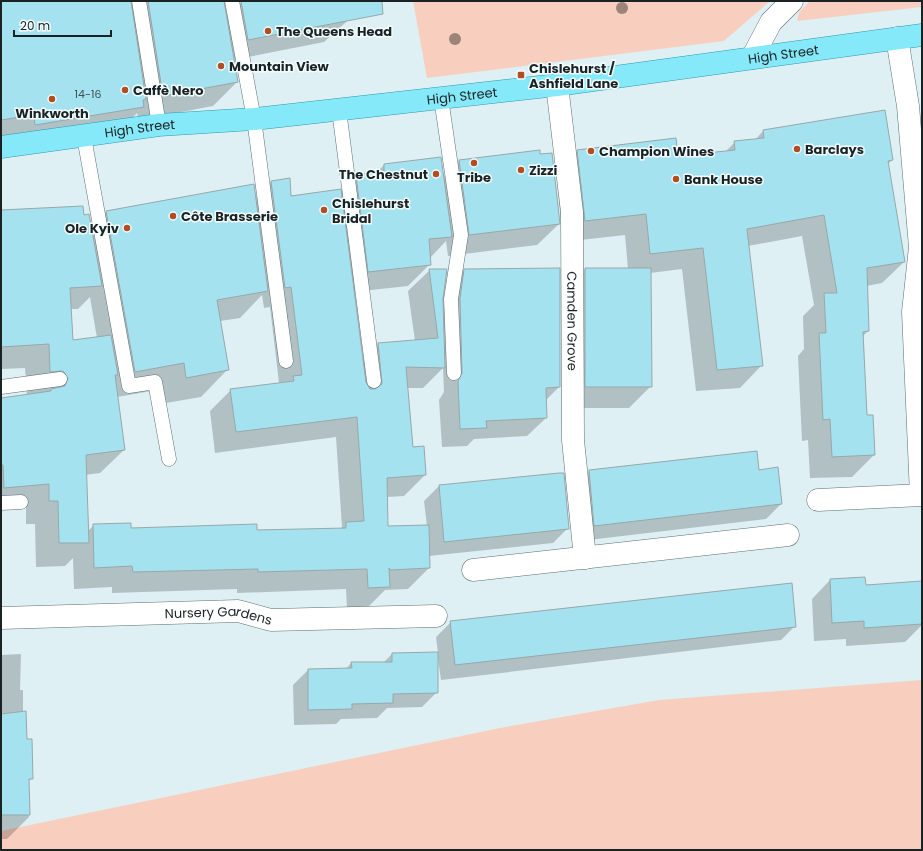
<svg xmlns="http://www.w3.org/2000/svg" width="923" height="851" viewBox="0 0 923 851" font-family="Poppins,sans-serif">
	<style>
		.green { fill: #f8cfbf }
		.shadow { fill: #0003; fill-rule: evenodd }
		.building { fill: #a5e2ef; stroke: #97a8ab }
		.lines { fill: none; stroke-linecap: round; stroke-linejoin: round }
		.service-casing { stroke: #5e6e71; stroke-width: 15 }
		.minor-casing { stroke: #5e6e71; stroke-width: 23 }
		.tertiary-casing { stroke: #5e6e71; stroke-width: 23 }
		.primary-casing { stroke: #2d9aac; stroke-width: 23 }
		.service { stroke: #fff; stroke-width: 14 }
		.minor { stroke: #fff; stroke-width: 22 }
		.tertiary { stroke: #fff; stroke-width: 22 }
		.primary { stroke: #86e9f9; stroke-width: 22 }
		.tree { fill: #9d8478 }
		.poi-dot { fill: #b24c21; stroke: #f1fcfe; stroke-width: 1.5 }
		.labels { text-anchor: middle; stroke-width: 3; stroke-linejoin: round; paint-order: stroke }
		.number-label { font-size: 11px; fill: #3e5256 }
		.poi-label { font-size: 13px; font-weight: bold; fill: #1b2223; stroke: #f1fcfe; text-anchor: start }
		.street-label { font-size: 13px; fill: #1b2223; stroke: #f1fcfe }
	</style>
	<rect width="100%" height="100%" fill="#def0f4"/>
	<path class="green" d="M 413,1 L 770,1 L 724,41 L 427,78 Z
		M 810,1 L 922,1 L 922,7 L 797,21 L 799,12 Z
		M 922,680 L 922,850 L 1,850 L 1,831 L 500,728 L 659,700 Z"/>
	<path class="shadow" d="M 1,1 L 223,1 L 226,18 L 241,2 L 248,1 L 365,1 L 366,4 L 324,42 L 233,60 L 237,82 L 213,106 L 139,120 L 137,113 L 119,132 L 1,141 Z
		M 763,131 L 892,160 L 887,165 L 904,262 L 882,283 L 866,286 L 868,331 L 863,336 L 866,416 L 874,455 L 852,477 L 810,478 L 808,440 L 802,441 L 798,356 L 804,349 L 803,316 L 814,305 L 802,236 L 748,246 L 761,366 L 740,388 L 696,391 L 682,269 L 650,273 L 651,386 L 629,408 L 564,408 L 564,291 L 585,269 L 628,269 L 625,235 L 563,242 L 556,172 L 578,151 L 677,158 L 725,152 L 735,142 L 755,140 Z
		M 539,151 L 559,224 L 537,245 L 448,256 L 446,241 L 430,258 L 430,264 L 408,286 L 353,292 L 362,361 L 378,344 L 415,341 L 408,291 L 430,270 L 442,299 L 443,308 L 446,289 L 465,270 L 559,387 L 545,401 L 546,418 L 527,436 L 474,439 L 467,446 L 442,447 L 439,400 L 444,392 L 443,368 L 423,388 L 407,388 L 412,448 L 425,475 L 404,496 L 387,497 L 387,527 L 427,526 L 424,501 L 439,486 L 563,474 L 568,528 L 553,543 L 429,556 L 429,568 L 408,589 L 385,590 L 368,607 L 347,608 L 346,589 L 237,593 L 237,589 L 112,593 L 112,587 L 74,589 L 73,558 L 65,566 L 36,567 L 35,524 L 26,524 L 26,507 L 1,510 L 1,399 L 27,396 L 25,368 L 1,369 L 1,211 L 83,216 L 91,227 L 106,212 L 255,198 L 271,182 L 291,197 L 340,192 L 356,175 L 376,173 L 384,165 L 443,177 L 459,161 ZM 262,295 L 264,308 L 270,307 L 279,383 L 231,390 L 210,411 L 215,453 L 336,437 L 342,527 L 340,529 L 256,531 L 130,529 L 94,525 L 88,531 L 85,475 L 100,473 L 124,450 L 117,397 L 157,390 L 160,404 L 201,397 L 228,369 L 220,321 L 240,318 ZM 90,297 L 97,338 L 72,341 L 70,309 L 78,309 Z
		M 756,452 L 758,471 L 781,504 L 766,519 L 580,541 L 574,486 L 589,471 Z
		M 830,580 L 865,586 L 922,582 L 922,625 L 905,642 L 846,646 L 846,639 L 814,641 L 812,599 Z
		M 451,622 L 796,625 L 781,640 L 441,680 L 438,659 L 437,659 L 437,692 L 422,707 L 387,708 L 377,718 L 341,719 L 336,724 L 294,725 L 293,685 L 308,670 L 346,669 L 351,663 L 383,663 L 392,654 L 438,653 L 436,637 Z
		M 21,654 L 20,690 L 23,690 L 23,713 L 32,778 L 28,782 L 29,817 L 7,839 L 1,839 L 1,655 Z"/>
	<path class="building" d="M 1,1 L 131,1 L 146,99 L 143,100 L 144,107 L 35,125 L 34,115 L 1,120 Z
		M 148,1 L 224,1 L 238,82 L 163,96 Z
		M 241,1 L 382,1 L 383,14 L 248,40 Z
		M 885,110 L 893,160 L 888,161 L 905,262 L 867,268 L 869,331 L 863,332 L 867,415 L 873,415 L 875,455 L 832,457 L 830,419 L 823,420 L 819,333 L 826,333 L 824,293 L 837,293 L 824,215 L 747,229 L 763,366 L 717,370 L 703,248 L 650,254 L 646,214 L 585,221 L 577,150 L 676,138 L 678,156 L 735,150 L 734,141 L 764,138 L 763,130 Z
		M 540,150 L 540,154 L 552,153 L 560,224 L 469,235 L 459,160 Z
		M 441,157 L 452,237 L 429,239 L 431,265 L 368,272 L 356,175 L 384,171 L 384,164 Z
		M 290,178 L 291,196 L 341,189 L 366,382 L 370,389 L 375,389 L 382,384 L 378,343 L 438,338 L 429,269 L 447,269 L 443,299 L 445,368 L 406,367 L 413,447 L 424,446 L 426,475 L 387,478 L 388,526 L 429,525 L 430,568 L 390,570 L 389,568 L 390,587 L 368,588 L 367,569 L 258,572 L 258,569 L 133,572 L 132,566 L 94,568 L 93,524 L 131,523 L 131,528 L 257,524 L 257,530 L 346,528 L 346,522 L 364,521 L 357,417 L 236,432 L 230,389 L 294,381 L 293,376 L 302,375 L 291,287 L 285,288 L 271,181 Z
		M 254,184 L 268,291 L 217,300 L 229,370 L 186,378 L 184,363 L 135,372 L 106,211 Z
		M 83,206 L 84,215 L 89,214 L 102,286 L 70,288 L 73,340 L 111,335 L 118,375 L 115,375 L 125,450 L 86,455 L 89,543 L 59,543 L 58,501 L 49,501 L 49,484 L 4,488 L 3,465 L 1,465 L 1,398 L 51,391 L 51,389 L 65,386 L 68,378 L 63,371 L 50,372 L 49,344 L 1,347 L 1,210 Z
		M 560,268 L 560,387 L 546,388 L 547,418 L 486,421 L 487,428 L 460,429 L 458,381 L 462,373 L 460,299 L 464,269 Z
		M 585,268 L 651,268 L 652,387 L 585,387 Z
		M 757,451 L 759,470 L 778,467 L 782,504 L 594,526 L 589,470 Z
		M 559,473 L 564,473 L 569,529 L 444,542 L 439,485 Z
		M 865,577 L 866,585 L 922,581 L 922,624 L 864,628 L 864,621 L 832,623 L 830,579 Z
		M 792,583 L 796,627 L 455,665 L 450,621 Z
		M 438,652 L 438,693 L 393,694 L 393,703 L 352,704 L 352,709 L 308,710 L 308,669 L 352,668 L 351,662 L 392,662 L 392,653 Z
		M 26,711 L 27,739 L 32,739 L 33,779 L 29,779 L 30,815 L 1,815 L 1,714 Z"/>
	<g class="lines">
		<defs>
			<path id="service" d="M 139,1 L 159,125
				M 232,1 L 254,119 L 286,361
				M 441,98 L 461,235 L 451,299 L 454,373
				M 339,110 L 374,381
				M 84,137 L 129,386 L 155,382 L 169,459
				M 1,387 L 60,379
				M 1,503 L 21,502"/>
			<g id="minor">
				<path id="s1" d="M 557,85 L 572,212 L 573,440 L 585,558"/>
				<path d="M 818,500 L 921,495 L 913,312 L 920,247 L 908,106 L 897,38"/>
				<path d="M 473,570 L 788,535"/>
				<path id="s2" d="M 1,618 L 238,611 L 271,620 L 436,616"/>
			</g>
			<path id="tertiary" d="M 752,58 L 771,22 L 792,1"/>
			<g id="primary">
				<path id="s3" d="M 1,147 L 159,125 L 254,119 L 557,85 L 922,35"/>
			</g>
		</defs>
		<use href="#service" class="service-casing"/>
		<use href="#minor" class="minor-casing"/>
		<use href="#tertiary" class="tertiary-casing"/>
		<use href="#primary" class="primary-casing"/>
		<use href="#service" class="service"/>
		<use href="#minor" class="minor"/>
		<use href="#tertiary" class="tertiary"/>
		<use href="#primary" class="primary"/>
	</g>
	<g class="tree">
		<circle cx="622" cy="8" r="6"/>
		<circle cx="455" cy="39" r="6"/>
	</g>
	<g class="poi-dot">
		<circle cx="268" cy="31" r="4"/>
		<circle cx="221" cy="66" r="4"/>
		<rect x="517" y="71" width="8" height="8" rx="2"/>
		<circle cx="125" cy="90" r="4"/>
		<circle cx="52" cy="99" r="4"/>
		<circle cx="797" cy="149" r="4"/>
		<circle cx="591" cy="151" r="4"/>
		<circle cx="474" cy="163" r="4"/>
		<circle cx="521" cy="170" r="4"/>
		<circle cx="436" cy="174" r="4"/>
		<circle cx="676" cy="179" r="4"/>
		<circle cx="324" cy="210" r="4"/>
		<circle cx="173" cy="216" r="4"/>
		<circle cx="127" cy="228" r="4"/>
	</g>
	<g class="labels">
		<g class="number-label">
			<text x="88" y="98">14-16</text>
		</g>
		<g class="poi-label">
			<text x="276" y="36">The Queens Head</text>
			<text x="229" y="71">Mountain View</text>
			<text x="529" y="73">Chislehurst /<tspan x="529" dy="15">Ashfield Lane</tspan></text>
			<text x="133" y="95">Caffè Nero</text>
			<text x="52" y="118" text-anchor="middle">Winkworth</text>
			<text x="805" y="154">Barclays</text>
			<text x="599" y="156">Champion Wines</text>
			<text x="529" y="175">Zizzi</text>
			<text x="428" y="179" text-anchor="end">The Chestnut</text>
			<text x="474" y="182" text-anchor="middle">Tribe</text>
			<text x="684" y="184">Bank House</text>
			<text x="332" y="208">Chislehurst<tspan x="332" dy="15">Bridal</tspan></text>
			<text x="181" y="221">Côte Brasserie</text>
			<text x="119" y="233" text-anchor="end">Ole Kyiv</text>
		</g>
		<g class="street-label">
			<text dy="5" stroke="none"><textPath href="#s3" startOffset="788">High Street</textPath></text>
			<text dy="5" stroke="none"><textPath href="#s3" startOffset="464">High Street</textPath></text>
			<text dy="5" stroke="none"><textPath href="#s3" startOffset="140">High Street</textPath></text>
			<text dy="5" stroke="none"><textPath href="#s1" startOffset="237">Camden Grove</textPath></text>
			<text dy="5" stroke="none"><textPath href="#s2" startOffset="218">Nursery Gardens</textPath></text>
		</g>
	</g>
	<rect width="923" height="851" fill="none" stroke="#1b2223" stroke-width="4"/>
	<path d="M14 30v6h97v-6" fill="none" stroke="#1b2223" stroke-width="2"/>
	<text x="20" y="30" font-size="12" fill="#1b2223" stroke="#f1fcfe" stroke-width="3" paint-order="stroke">20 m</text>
</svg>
